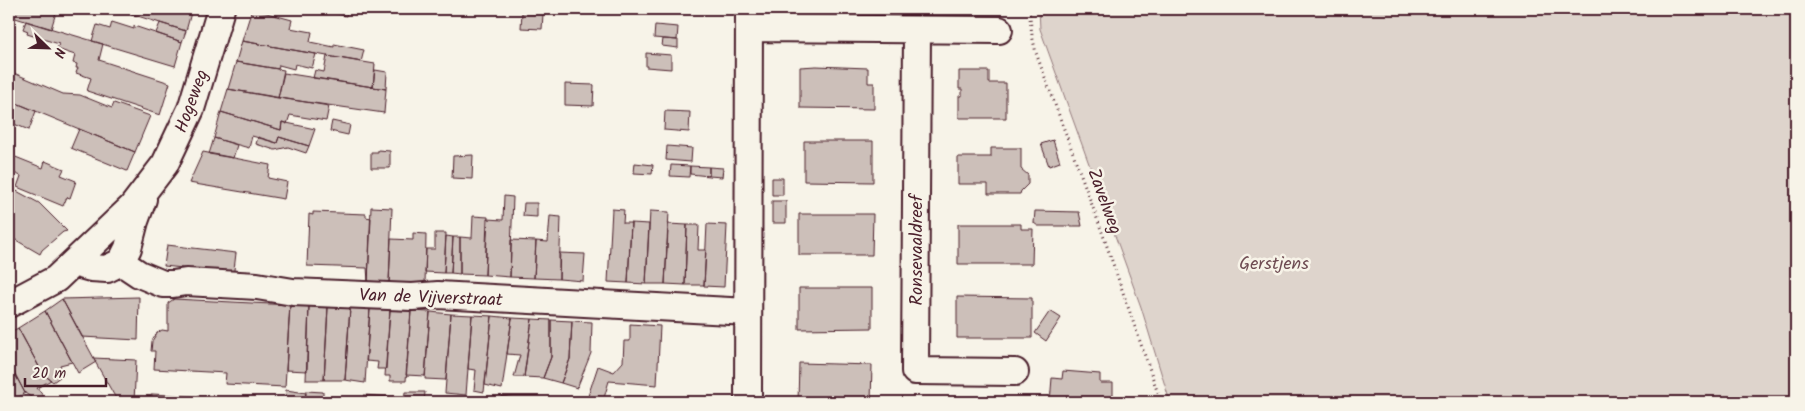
<svg xmlns="http://www.w3.org/2000/svg" width="1805" height="411" viewBox="0 0 1805 411" font-family="Kalam,sans-serif">
	<style>
		.green { fill: #ded4cc; stroke: #947a7c }
		.building { fill: #ccbfb9; stroke: #4a1f2b }
		.lines { fill: none; stroke-linecap: round; stroke-linejoin: round }
		.minor-casing { stroke: #4a1f2b; stroke-width: 30 }
		.path { stroke: #4a1f2b; stroke-width: 3; stroke-dasharray: 1 4; stroke-linecap: butt }
		.minor { stroke: #f7f3e8; stroke-width: 26 }
		.labels { text-anchor: middle; stroke-width: 5; stroke-linejoin: round; paint-order: stroke }
		.street-label { font-size: 18px; fill: #4a1f2b; stroke: #f7f3e8 }
		.park-label { font-size: 18px; fill: #6f4c53; stroke: #f7f3e8 }
	</style>
	<rect width="100%" height="100%" fill="#f7f3e8"/>
	<filter id="ink" filterUnits="userSpaceOnUse"><feTurbulence type="fractalNoise" baseFrequency=".02" numOctaves="2"/><feDisplacementMap in="SourceGraphic" scale="10" xChannelSelector="R" yChannelSelector="G"/><feConvolveMatrix kernelMatrix="1 2 1 2 8 2 1 2 1" color-interpolation-filters="sRGB"/></filter>
	<g filter="url(#ink)">
		<path class="green" d="M 1039,9 L 1796,9 L 1796,402 L 1170,402 L 1141,307 L 1040,29 Z"/>
		<path class="building" d="M 11,9 L 57,9 L 51,29 L 9,16 Z
			M 115,9 L 192,9 L 186,31 Z
			M 252,9 L 292,20 L 290,28 L 312,32 L 310,42 L 334,47 L 334,44 L 364,50 L 361,62 L 242,41 Z
			M 318,9 L 349,9 L 346,16 Z
			M 522,12 L 543,14 L 542,29 L 521,28 Z
			M 26,21 L 103,44 L 99,60 L 170,83 L 160,115 L 87,91 L 91,78 L 76,73 L 78,68 L 76,68 L 77,64 L 73,63 L 75,55 L 57,49 L 59,44 L 27,34 L 28,31 L 23,29 Z
			M 112,22 L 134,29 L 134,26 L 182,42 L 175,66 L 92,41 L 97,25 L 110,29 Z
			M 160,23 L 186,31 L 182,42 L 156,33 Z
			M 655,25 L 678,27 L 677,40 L 654,38 Z
			M 663,39 L 678,40 L 678,48 L 662,46 Z
			M 242,41 L 316,54 L 312,68 L 295,64 L 294,69 L 279,65 L 278,69 L 236,62 Z
			M 646,53 L 671,55 L 671,69 L 646,67 Z
			M 327,56 L 375,64 L 373,87 L 313,78 L 315,70 L 324,72 Z
			M 236,62 L 284,70 L 278,98 L 228,89 Z
			M 816,66 L 868,68 L 868,83 L 874,83 L 874,109 L 800,108 L 800,67 Z
			M 375,70 L 387,72 L 386,89 L 373,87 Z
			M 9,71 L 63,94 L 80,95 L 112,108 L 114,103 L 150,116 L 135,152 L 9,100 Z
			M 959,71 L 989,71 L 989,83 L 1006,83 L 1006,118 L 959,118 L 959,96 L 962,96 L 962,89 L 959,89 Z
			M 284,73 L 386,89 L 384,113 L 278,98 Z
			M 565,84 L 594,85 L 593,106 L 565,105 Z
			M 228,89 L 329,106 L 326,121 L 290,115 L 287,124 L 282,122 L 281,130 L 221,112 Z
			M 9,100 L 36,111 L 29,130 L 9,122 Z
			M 665,111 L 690,112 L 689,132 L 664,130 Z
			M 221,112 L 281,130 L 282,122 L 315,129 L 309,146 L 279,137 L 277,143 L 252,136 L 249,148 L 214,138 Z
			M 332,121 L 350,125 L 348,135 L 330,131 Z
			M 79,129 L 135,152 L 127,171 L 71,148 Z
			M 258,137 L 277,143 L 279,137 L 309,146 L 306,153 L 288,147 L 275,150 L 256,144 Z
			M 214,138 L 237,145 L 233,158 L 209,154 Z
			M 1053,140 L 1060,162 L 1049,166 L 1041,144 Z
			M 804,141 L 873,141 L 873,182 L 804,181 Z
			M 667,146 L 692,148 L 691,162 L 666,160 Z
			M 991,148 L 1021,148 L 1021,169 L 1028,175 L 1028,184 L 1021,191 L 1020,194 L 988,194 L 988,184 L 958,184 L 958,157 L 991,157 Z
			M 378,150 L 390,151 L 390,168 L 371,168 L 371,152 L 378,152 Z
			M 203,152 L 270,165 L 268,178 L 287,182 L 284,199 L 189,183 Z
			M 473,155 L 472,179 L 452,178 L 453,156 Z
			M 13,156 L 43,168 L 45,161 L 64,169 L 61,175 L 76,181 L 70,198 L 67,197 L 63,206 L 17,187 L 21,176 L 9,171 Z
			M 635,163 L 653,165 L 652,174 L 634,173 Z
			M 671,165 L 690,166 L 689,177 L 670,176 Z
			M 690,166 L 709,167 L 709,176 L 690,174 Z
			M 709,167 L 723,168 L 722,177 L 709,176 Z
			M 772,178 L 783,178 L 783,195 L 772,195 Z
			M 9,187 L 39,203 L 67,231 L 63,232 L 42,250 L 40,254 L 9,236 Z
			M 504,196 L 513,197 L 510,277 L 485,275 L 487,219 L 503,220 Z
			M 772,201 L 786,201 L 786,223 L 772,223 Z
			M 524,203 L 537,203 L 537,217 L 523,216 Z
			M 371,207 L 392,208 L 389,283 L 368,281 Z
			M 612,209 L 624,210 L 623,223 L 631,223 L 628,283 L 608,282 Z
			M 650,211 L 669,212 L 665,284 L 646,284 Z
			M 1035,211 L 1079,212 L 1082,226 L 1038,226 L 1034,223 Z
			M 313,212 L 366,214 L 366,217 L 371,218 L 368,281 L 367,268 L 307,266 L 309,214 L 313,215 Z
			M 799,214 L 873,214 L 872,255 L 799,255 Z
			M 473,216 L 488,217 L 485,275 L 460,274 L 460,237 L 472,238 Z
			M 550,216 L 561,217 L 559,279 L 534,278 L 536,241 L 548,242 Z
			M 631,223 L 649,224 L 646,284 L 628,283 Z
			M 668,224 L 687,225 L 685,285 L 665,284 Z
			M 707,224 L 727,225 L 724,287 L 704,286 Z
			M 958,224 L 1021,224 L 1021,229 L 1033,229 L 1032,264 L 958,264 Z
			M 687,225 L 699,225 L 698,250 L 706,250 L 704,285 L 685,285 Z
			M 413,233 L 426,234 L 425,286 L 389,283 L 391,239 L 413,240 Z
			M 435,233 L 446,233 L 444,273 L 425,272 L 426,249 L 435,249 Z
			M 446,236 L 453,237 L 451,273 L 444,273 Z
			M 453,237 L 460,237 L 460,274 L 451,273 Z
			M 511,240 L 536,241 L 534,278 L 510,277 Z
			M 167,245 L 236,253 L 234,270 L 230,273 L 164,266 Z
			M 559,253 L 585,254 L 583,281 L 559,279 Z
			M 799,288 L 872,288 L 872,328 L 799,329 Z
			M 139,297 L 138,340 L 82,337 L 62,299 Z
			M 957,297 L 1032,298 L 1032,338 L 957,338 Z
			M 62,299 L 96,362 L 78,373 L 45,311 Z
			M 174,299 L 290,305 L 285,387 L 225,384 L 226,373 L 154,369 L 155,351 L 151,351 L 152,341 L 157,333 L 162,330 L 168,331 L 168,303 Z
			M 290,305 L 309,306 L 307,371 L 286,370 Z
			M 309,306 L 328,307 L 324,380 L 306,380 Z
			M 328,307 L 350,308 L 345,380 L 324,380 Z
			M 350,308 L 370,309 L 365,383 L 345,380 Z
			M 370,309 L 390,310 L 386,369 L 377,369 L 378,362 L 366,361 Z
			M 390,310 L 411,311 L 406,381 L 390,381 L 390,376 L 385,376 Z
			M 45,311 L 72,362 L 60,365 L 64,374 L 53,382 L 43,374 L 18,328 Z
			M 411,311 L 430,312 L 425,376 L 406,375 Z
			M 1050,311 L 1061,318 L 1046,341 L 1035,333 Z
			M 430,312 L 451,314 L 446,380 L 425,379 Z
			M 451,314 L 472,315 L 466,395 L 445,393 Z
			M 472,315 L 492,316 L 484,392 L 474,390 L 476,370 L 468,369 Z
			M 492,316 L 512,318 L 502,389 L 485,385 Z
			M 512,318 L 532,319 L 524,377 L 514,377 L 520,355 L 507,354 Z
			M 532,319 L 551,320 L 551,357 L 543,378 L 524,377 Z
			M 551,320 L 572,321 L 570,359 L 561,383 L 543,378 L 551,357 Z
			M 572,321 L 592,322 L 591,353 L 577,388 L 561,383 L 570,359 Z
			M 630,324 L 660,326 L 657,385 L 609,381 L 604,398 L 598,396 L 595,402 L 586,402 L 598,366 L 614,372 L 623,362 L 624,341 L 630,341 Z
			M 18,328 L 43,374 L 51,380 L 37,388 L 48,402 L 38,402 L 25,393 L 9,363 L 9,333 Z
			M 93,358 L 136,360 L 134,402 L 118,402 Z
			M 9,363 L 25,393 L 14,400 L 18,402 L 9,402 Z
			M 799,363 L 872,365 L 871,402 L 798,402 Z
			M 1063,371 L 1100,374 L 1100,383 L 1113,383 L 1113,402 L 1050,402 L 1052,378 L 1062,379 Z
			M 286,390 L 306,393 L 305,402 L 284,402 Z
			M 306,391 L 323,392 L 323,402 L 305,402 Z
			M 405,392 L 425,392 L 424,402 L 404,402 Z
			M 152,394 L 225,398 L 225,402 L 152,402 Z
			M 364,395 L 404,398 L 404,402 L 364,402 Z
			M 502,396 L 519,400 L 518,402 L 501,402 Z"/>
		<g class="lines">
			<defs>
				<path id="minor" d="M 750,28 L 999,30
					M 917,30 L 915,371 L 1015,372
					M 121,262 L 139,274 L 163,284 L 173,284 L 186,282 L 257,286 L 293,292 L 412,297 L 438,295 L 748,312
					M 73,263 L 91,268 L 107,269 L 121,262 L 128,248 L 135,221 L 143,199
					M 9,304 L 56,279 L 132,207 L 165,164 L 191,109 L 221,9
					M 748,402 L 749,9"/>
			</defs>
			<use href="#minor" class="minor-casing"/>
			<path class="path" d="M 1029,9 L 1032,35 L 1036,53 L 1102,232 L 1161,402"/>
			<use href="#minor" class="minor"/>
		</g>
	</g>
	<g class="labels">
		<g class="street-label">
			<text transform="translate(191 101) rotate(-70)" y="6">Hogeweg</text>
			<text transform="translate(1105 201) rotate(70)" y="6">Zavelweg</text>
			<text transform="translate(916 250) rotate(-90)" y="6">Ronsevaaldreef</text>
			<text transform="translate(431 297) rotate(2)" y="6">Van de Vijverstraat</text>
		</g>
		<g class="park-label">
			<text x="1274" y="269">Gerstjens</text>
		</g>
	</g>
	<rect width="1805" height="411" fill="none" stroke="#f7f3e8" stroke-width="30"/>
	<rect x="15" y="15" width="1775" height="381" fill="none" stroke="#4a1f2b" stroke-width="2" filter="url(#ink)"/>
	<g transform="translate(48 48) rotate(113)" stroke="#f7f3e8" stroke-width="4" paint-order="stroke">
	<path d="M0-4L9 19L0 12L-9 19Z" fill="#4a1f2b"/>
	<text y="-8" font-size="14" font-weight="bold" text-anchor="middle" fill="#4a1f2b">N</text>
	</g>
	<path d="M25 378v8h81v-8" fill="none" stroke="#4a1f2b" stroke-width="2.5"/>
	<text x="32" y="378" font-size="15" fill="#4a1f2b" stroke="#f7f3e8" stroke-width="4" paint-order="stroke">20 m</text>
</svg>
